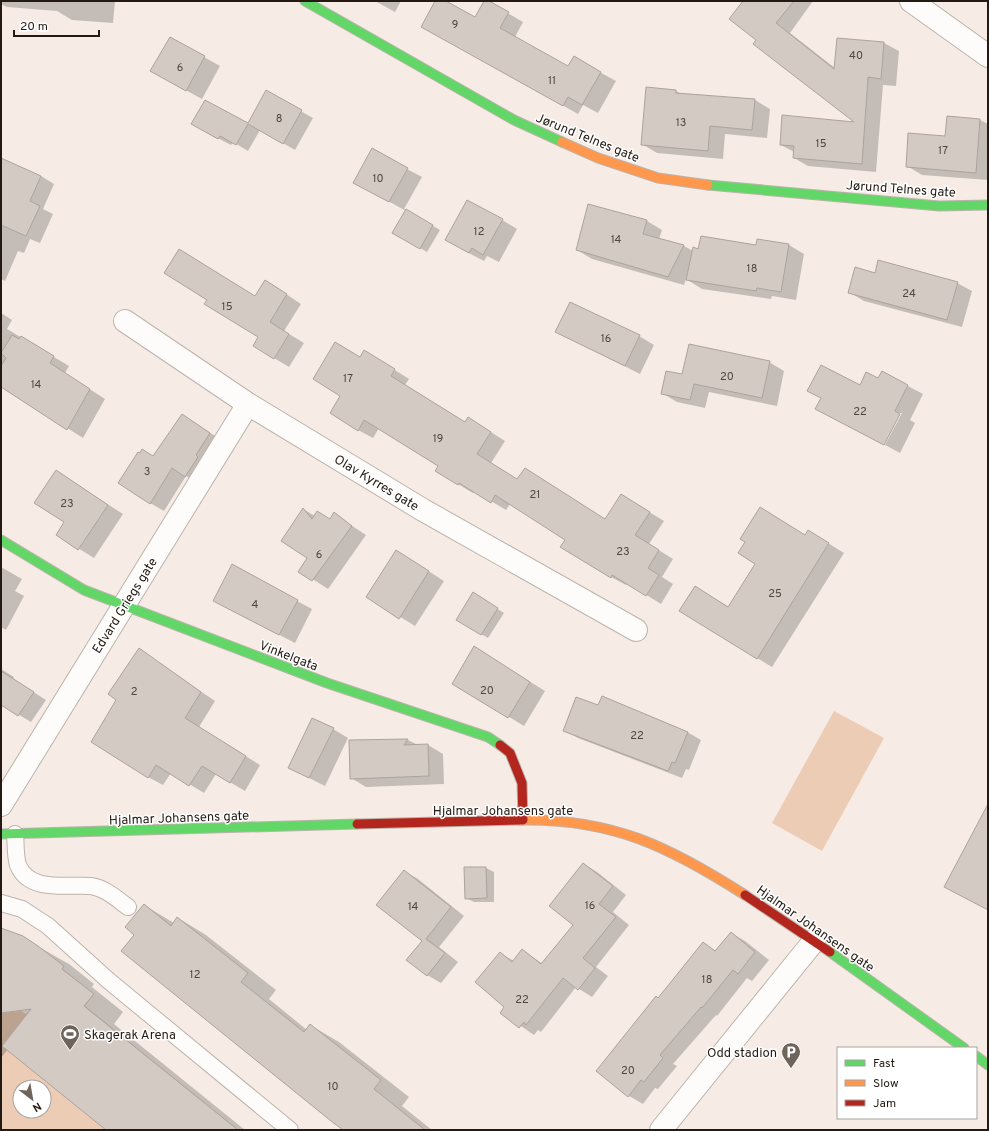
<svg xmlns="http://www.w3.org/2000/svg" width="989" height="1131" viewBox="0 0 989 1131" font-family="Overpass,sans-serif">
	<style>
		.park { fill: #ecccb5; fill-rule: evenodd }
		.shadow { fill: #0003 }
		.building { fill: #d3cac3; stroke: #ada39d }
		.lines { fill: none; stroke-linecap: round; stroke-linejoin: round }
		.lane-casing { stroke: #bcb3ac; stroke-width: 18 }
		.street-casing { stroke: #bcb3ac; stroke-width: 24 }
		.fast-casing { stroke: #bcb3ac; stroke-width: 11 }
		.slow-casing { stroke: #bcb3ac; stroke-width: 11 }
		.jam-casing { stroke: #bcb3ac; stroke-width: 11 }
		.lane { stroke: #fefcfb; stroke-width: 16 }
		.street { stroke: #fefcfb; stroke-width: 22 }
		.fast { stroke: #63d668; stroke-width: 9 }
		.slow { stroke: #ff974d; stroke-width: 9 }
		.jam { stroke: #b3261e; stroke-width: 9 }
		.labels { text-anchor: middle; stroke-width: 3; stroke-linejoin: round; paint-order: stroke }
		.number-label { font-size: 11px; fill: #50463f }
		.street-label { font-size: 13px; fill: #241a13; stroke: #fff }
		.poi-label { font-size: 13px; fill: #241a13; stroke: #fff; text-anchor: start }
	</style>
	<rect width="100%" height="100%" fill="#f6ece5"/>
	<path class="park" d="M 834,711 L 884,738 L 822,851 L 772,823 Z
		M 64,970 L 94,994 L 85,1006 L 238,1130 L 1,1130 L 1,1013 L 21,1011 L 26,1014 ZM 20,1087 L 44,1087 L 44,1111 L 20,1111 Z"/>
	<path class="shadow" d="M 1,1 L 115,1 L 113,23 L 72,20 L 57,11 L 7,7 L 1,4 Z
		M 375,1 L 401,1 L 395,12 Z
		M 436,1 L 443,1 L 475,18 L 485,1 L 487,1 L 523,22 L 515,37 L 569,68 L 574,58 L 616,81 L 598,113 L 583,105 L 578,114 L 437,35 Z
		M 745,1 L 813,1 L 790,33 L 835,68 L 884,43 L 899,51 L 896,86 L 883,85 L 876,172 L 808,166 L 794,158 L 794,152 L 781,145 L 857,123 L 758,40 Z
		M 170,38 L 220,66 L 202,99 L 167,80 Z
		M 676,91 L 681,94 L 755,100 L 770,109 L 767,138 L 725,134 L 723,159 L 657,153 L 642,144 Z
		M 267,92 L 313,118 L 295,150 L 260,130 L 248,151 L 233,142 L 231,145 L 204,131 L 205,101 L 248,125 Z
		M 948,117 L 980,120 L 988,124 L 988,180 L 922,175 L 907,166 L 946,137 Z
		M 1,167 L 41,176 L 54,184 L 43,209 L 53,214 L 40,243 L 30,239 L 24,253 L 18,251 L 5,281 L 1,279 Z
		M 407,169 L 422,177 L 404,209 L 440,230 L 427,252 L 393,233 L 406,211 L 370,191 Z
		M 589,206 L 647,221 L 662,230 L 659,239 L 684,246 L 693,251 L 757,247 L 758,240 L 789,245 L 804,254 L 796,300 L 772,296 L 771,299 L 702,289 L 686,279 L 684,285 L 592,259 L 577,250 Z
		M 502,220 L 517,229 L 499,262 L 487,256 L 484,261 L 461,249 Z
		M 875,274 L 957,283 L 972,291 L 962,327 L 864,301 L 849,292 Z
		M 280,290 L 301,304 L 284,331 L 304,343 L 289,367 L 274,358 L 260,337 L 208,300 L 256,297 Z
		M 1,313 L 12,320 L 7,329 L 69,366 L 65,373 L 105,399 L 83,438 L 1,386 Z
		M 557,332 L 639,336 L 654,345 L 640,374 Z
		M 360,358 L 379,360 L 409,379 L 405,385 L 466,423 L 483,427 L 505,441 L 491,463 L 518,480 L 606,520 L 636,504 L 664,521 L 649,544 L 673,559 L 662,577 L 673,584 L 661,604 L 627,583 L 626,585 L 611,577 L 566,539 L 510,504 L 506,510 L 474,491 L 473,493 L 458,484 L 440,465 L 379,428 L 373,438 L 358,430 L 342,395 Z
		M 769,362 L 784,371 L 777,406 L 709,392 L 705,408 L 677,402 L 662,393 L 683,376 Z
		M 882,372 L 923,394 L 910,420 L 915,423 L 900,453 L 885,445 L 902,413 L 900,413 L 884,444 L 816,409 L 860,386 L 879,379 Z
		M 182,415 L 223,441 L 199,484 L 186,476 L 164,511 L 150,503 L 154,457 Z
		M 57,472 L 123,514 L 94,558 L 57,535 L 65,522 Z
		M 303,509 L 315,516 L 330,520 L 334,514 L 366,535 L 328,589 L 300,571 L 308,557 Z
		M 805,535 L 823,540 L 844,553 L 772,667 L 757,658 L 710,596 L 729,607 L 757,564 Z
		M 411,560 L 444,581 L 415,626 L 368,597 Z
		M 1,567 L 22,579 L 15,591 L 24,596 L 6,630 L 1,627 Z
		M 480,598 L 504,613 L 488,638 L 481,634 Z
		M 297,601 L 312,609 L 295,643 L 229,609 Z
		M 139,650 L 215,701 L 199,727 L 260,765 L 245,791 L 216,774 L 204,793 L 171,773 L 163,785 L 148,777 L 118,700 Z
		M 489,656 L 545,691 L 524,726 L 453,683 Z
		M 1,669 L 14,677 L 13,679 L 46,700 L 31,722 L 1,704 Z
		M 599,707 L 687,732 L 701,740 L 689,770 L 686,769 L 682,778 L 578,738 L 564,730 Z
		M 333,729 L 348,738 L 325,786 L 289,768 Z
		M 408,740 L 418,745 L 428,745 L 443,754 L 444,784 L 366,787 L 351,778 Z
		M 584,864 L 597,872 L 626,895 L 613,912 L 629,925 L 596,967 L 608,976 L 592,997 L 576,987 L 541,1032 L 538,1030 L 534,1035 L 502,1013 L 506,1007 L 500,953 L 514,961 L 522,950 L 543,964 L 575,925 Z
		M 465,868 L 486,868 L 494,872 L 494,902 L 474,902 L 466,898 Z
		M 404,871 L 418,879 L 464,916 L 439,947 L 458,962 L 441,983 L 427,975 L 423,941 Z
		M 144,905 L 174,923 L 178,918 L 206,935 L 276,990 L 269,999 L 307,1030 L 310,1025 L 339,1042 L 409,1097 L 402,1106 L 432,1130 L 346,1130 L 136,935 Z
		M 1,930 L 22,937 L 53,955 L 69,964 L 94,984 L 92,987 L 123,1012 L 114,1024 L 245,1130 L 108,1130 L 8,1049 L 1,1058 Z
		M 731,933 L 745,941 L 769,960 L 752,981 L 747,978 L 717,1016 L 716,1015 L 673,1064 L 677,1066 L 658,1089 L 655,1088 L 643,1104 L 629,1096 L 659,999 L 703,943 L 716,951 Z"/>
	<path class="building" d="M 435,1 L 446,1 L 475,17 L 484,1 L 489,1 L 509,12 L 500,28 L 568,66 L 574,56 L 601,72 L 582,105 L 568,97 L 563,106 L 421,27 Z
		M 743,1 L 794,1 L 776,23 L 834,69 L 837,38 L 884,42 L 881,79 L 868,77 L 862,164 L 793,158 L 794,146 L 780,145 L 782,115 L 854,122 L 753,44 L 756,40 L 729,19 Z
		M 170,37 L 205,56 L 186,91 L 150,71 Z
		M 646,87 L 676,90 L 676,93 L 755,99 L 752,130 L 710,126 L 708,151 L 641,145 Z
		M 266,90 L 302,110 L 283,144 L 248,124 L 236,145 L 220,136 L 218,139 L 191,124 L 205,100 L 248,123 Z
		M 947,116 L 980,119 L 976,173 L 906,167 L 908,133 L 945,136 Z
		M 372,148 L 408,168 L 389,202 L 353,183 Z
		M 1,158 L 41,176 L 30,201 L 40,206 L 26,236 L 1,225 Z
		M 467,200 L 503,219 L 483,255 L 472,248 L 469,253 L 445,240 Z
		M 588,204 L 647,220 L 643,234 L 684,245 L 668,277 L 576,250 Z
		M 406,209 L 433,225 L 420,249 L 392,233 Z
		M 701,236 L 756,245 L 757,239 L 789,244 L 781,292 L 757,288 L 756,291 L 686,280 L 693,247 L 698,249 Z
		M 179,249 L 255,296 L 265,280 L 287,294 L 270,322 L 289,334 L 274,359 L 253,346 L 258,337 L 204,304 L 207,300 L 164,273 Z
		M 878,260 L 958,282 L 947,320 L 848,293 L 855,267 L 875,273 Z
		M 570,302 L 640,335 L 625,366 L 555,332 Z
		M 12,335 L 19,339 L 21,336 L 54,356 L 50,363 L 90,389 L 67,430 L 1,387 L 1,366 L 6,358 L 1,353 Z
		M 335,342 L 360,357 L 364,350 L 395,369 L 391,376 L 465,422 L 468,417 L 491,432 L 477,454 L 517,479 L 525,468 L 605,519 L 621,494 L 650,512 L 635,535 L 659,550 L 648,568 L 659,575 L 646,596 L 612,575 L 611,578 L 560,547 L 565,540 L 495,495 L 491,503 L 459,483 L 458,485 L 435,471 L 438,466 L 364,420 L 358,431 L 330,413 L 340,396 L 313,379 Z
		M 689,344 L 770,361 L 762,398 L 694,384 L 690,400 L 661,394 L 666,371 L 682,374 Z
		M 821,365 L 860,385 L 866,372 L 878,378 L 882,371 L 908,385 L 895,411 L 900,414 L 884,445 L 815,409 L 821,398 L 807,391 Z
		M 182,414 L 210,433 L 196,455 L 198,457 L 185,477 L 172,468 L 150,504 L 118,483 L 138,452 L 140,453 L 142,449 L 153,456 Z
		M 56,470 L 108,505 L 78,550 L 56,535 L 64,522 L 34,503 Z
		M 760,507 L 805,535 L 808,530 L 829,543 L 757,659 L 679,611 L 695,586 L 728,607 L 755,564 L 738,553 L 745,542 L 740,539 Z
		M 303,508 L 312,519 L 317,511 L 330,519 L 334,512 L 352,526 L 312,581 L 298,572 L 307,558 L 281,541 Z
		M 396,550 L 429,571 L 399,619 L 366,597 Z
		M 232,564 L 298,600 L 279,635 L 213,601 Z
		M 473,592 L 498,608 L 481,635 L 456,620 Z
		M 474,646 L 530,682 L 508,718 L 452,684 Z
		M 139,648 L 201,692 L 185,718 L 246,756 L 230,783 L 202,766 L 189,786 L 156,765 L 148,778 L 91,742 L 116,700 L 108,694 Z
		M 1,671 L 34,692 L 18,716 L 1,705 Z
		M 602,696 L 688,732 L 675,763 L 672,762 L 668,771 L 563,731 L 576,697 L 598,705 Z
		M 312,718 L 334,728 L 309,778 L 288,768 Z
		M 408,739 L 404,745 L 428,744 L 429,776 L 350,779 L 349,740 Z
		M 988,804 L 988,910 L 944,887 Z
		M 583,863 L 613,886 L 599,904 L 616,917 L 583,958 L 595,968 L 578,990 L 563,978 L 526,1025 L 524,1022 L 519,1028 L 500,1013 L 504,1007 L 475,982 L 500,952 L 512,962 L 522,949 L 541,964 L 573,925 L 549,906 Z
		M 464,867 L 486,867 L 487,898 L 465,899 Z
		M 404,870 L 451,907 L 426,939 L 445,953 L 427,976 L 406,960 L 422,941 L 376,905 Z
		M 144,904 L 171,926 L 177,917 L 248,973 L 241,982 L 304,1032 L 310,1024 L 381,1080 L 374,1089 L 425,1130 L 343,1130 L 331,1121 L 121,951 L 134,935 L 125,927 Z
		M 1,928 L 23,936 L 38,946 L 64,966 L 62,969 L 94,994 L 84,1006 L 238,1130 L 106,1130 L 2,1046 L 31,1009 L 1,1013 Z
		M 731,932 L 755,952 L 738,974 L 733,970 L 702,1008 L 701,1007 L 660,1055 L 663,1058 L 644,1082 L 641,1080 L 628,1097 L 596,1071 L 656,996 L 658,998 L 703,942 L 715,951 Z"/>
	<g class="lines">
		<defs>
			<path id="lane" d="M 15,834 C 16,843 15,856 18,865 C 29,893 68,884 91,886 C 105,888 117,899 128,907
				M 1,903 L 22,909 L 48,926 L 109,981 L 290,1130"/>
			<path id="street" d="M 911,1 L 988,56
				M 125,321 L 248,404 L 423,510 L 636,630
				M 1,805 L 248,404
				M 661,1130 L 814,941"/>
			<path id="fast" d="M 305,1 L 514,120 L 562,142
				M 708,185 L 939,206 L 988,205
				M 1,540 L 84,590 L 327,683 L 488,737 L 500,745
				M 1,834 L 357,824
				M 830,952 L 964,1048
				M 976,1056 L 988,1065"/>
			<path id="slow" d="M 562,142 L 598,158 L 658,178 L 708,185
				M 520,820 C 612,818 670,847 745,895"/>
			<path id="jam" d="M 500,745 L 510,753 L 522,783 L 523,820
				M 357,824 L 520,820
				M 745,895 L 830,952"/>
		</defs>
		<use href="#lane" class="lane-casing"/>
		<use href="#street" class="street-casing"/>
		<use href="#fast" class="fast-casing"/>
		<use href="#slow" class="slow-casing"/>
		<use href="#jam" class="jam-casing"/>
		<use href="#lane" class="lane"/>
		<use href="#street" class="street"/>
		<use href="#fast" class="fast"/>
		<use href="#slow" class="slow"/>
		<use href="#jam" class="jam"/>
	</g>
	<defs>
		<symbol id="stadium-pin" viewBox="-11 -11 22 30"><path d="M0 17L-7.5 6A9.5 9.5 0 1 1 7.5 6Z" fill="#6e645c" stroke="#fff"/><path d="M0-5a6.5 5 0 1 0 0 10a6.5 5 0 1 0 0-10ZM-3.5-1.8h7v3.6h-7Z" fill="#fff"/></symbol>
		<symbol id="parking-pin" viewBox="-11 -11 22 30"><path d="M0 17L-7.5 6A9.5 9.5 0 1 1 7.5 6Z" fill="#6e645c" stroke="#fff"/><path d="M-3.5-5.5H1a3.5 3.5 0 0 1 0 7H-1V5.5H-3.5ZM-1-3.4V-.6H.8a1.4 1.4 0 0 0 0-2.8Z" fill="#fff"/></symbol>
	</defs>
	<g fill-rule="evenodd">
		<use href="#stadium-pin" x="59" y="1023" width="22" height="30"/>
		<use href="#parking-pin" x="780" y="1041" width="22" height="30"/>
	</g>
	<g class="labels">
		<g class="number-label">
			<text x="455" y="28">9</text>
			<text x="856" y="59">40</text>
			<text x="180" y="71">6</text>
			<text x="552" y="84">11</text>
			<text x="279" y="122">8</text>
			<text x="681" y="126">13</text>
			<text x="821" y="147">15</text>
			<text x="943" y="154">17</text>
			<text x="378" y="182">10</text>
			<text x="479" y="235">12</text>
			<text x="616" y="243">14</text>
			<text x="752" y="272">18</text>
			<text x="909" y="297">24</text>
			<text x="227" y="310">15</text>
			<text x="606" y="342">16</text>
			<text x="727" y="380">20</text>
			<text x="348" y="382">17</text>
			<text x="36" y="388">14</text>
			<text x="860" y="415">22</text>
			<text x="438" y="442">19</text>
			<text x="147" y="475">3</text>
			<text x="535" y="498">21</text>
			<text x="67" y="507">23</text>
			<text x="623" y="555">23</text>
			<text x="319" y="558">6</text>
			<text x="775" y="597">25</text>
			<text x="255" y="608">4</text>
			<text x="487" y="694">20</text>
			<text x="134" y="695">2</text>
			<text x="637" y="739">22</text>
			<text x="590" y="909">16</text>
			<text x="413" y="910">14</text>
			<text x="195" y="978">12</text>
			<text x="707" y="983">18</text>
			<text x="522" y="1003">22</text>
			<text x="628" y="1074">20</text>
			<text x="333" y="1090">10</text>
		</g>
		<g class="street-label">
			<text transform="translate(588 137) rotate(22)" y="5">Jørund Telnes gate</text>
			<text transform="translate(901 188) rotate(4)" y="5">Jørund Telnes gate</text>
			<text transform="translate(377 482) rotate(31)" y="5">Olav Kyrres gate</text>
			<text transform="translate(124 605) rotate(-58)" y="5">Edvard Griegs gate</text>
			<text transform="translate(289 655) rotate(21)" y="5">Vinkelgata</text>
			<text x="503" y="815">Hjalmar Johansens gate</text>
			<text transform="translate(179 817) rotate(-2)" y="5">Hjalmar Johansens gate</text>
			<text transform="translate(816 928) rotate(35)" y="5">Hjalmar Johansens gate</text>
		</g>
		<g class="poi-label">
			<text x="84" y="1039">Skagerak Arena</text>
			<text x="777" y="1057" text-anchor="end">Odd stadion</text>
		</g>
	</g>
	<rect width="989" height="1131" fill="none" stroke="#241a13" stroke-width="4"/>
	<rect x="837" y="1047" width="140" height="72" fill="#ffffff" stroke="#a7a3a1"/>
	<rect x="845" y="1060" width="20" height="6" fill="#63d668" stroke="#a7a3a1"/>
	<text x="873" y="1067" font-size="12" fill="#241a13">Fast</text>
	<rect x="845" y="1080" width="20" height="6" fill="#ff974d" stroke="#a7a3a1"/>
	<text x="873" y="1087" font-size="12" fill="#241a13">Slow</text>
	<rect x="845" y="1100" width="20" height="6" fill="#b3261e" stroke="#a7a3a1"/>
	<text x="873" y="1107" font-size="12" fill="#241a13">Jam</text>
	<g transform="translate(32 1099) rotate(149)"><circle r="19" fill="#ffffff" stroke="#a7a3a1"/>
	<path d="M0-3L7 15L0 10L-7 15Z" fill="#6e645c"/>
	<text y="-6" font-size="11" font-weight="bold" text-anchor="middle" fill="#241a13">N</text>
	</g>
	<path d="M14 30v6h85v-6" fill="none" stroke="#241a13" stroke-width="2"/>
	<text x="20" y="30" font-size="12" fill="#241a13" stroke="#ffffff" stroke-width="3" paint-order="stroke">20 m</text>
</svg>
